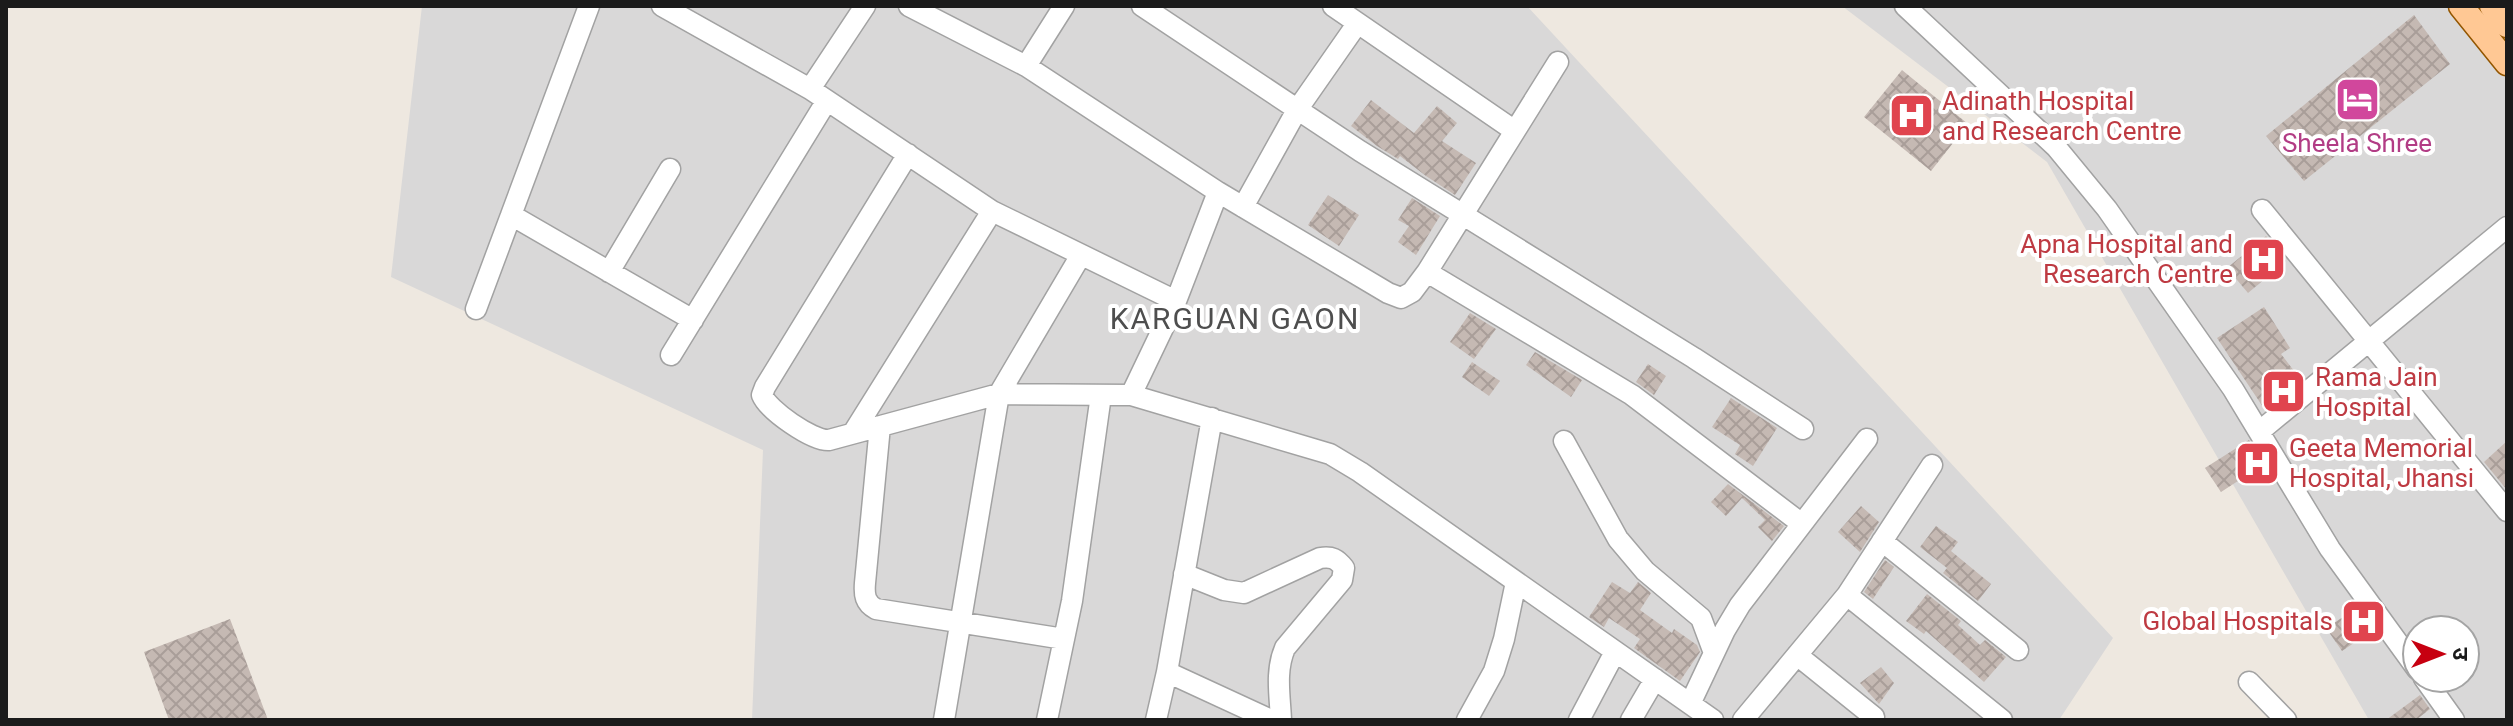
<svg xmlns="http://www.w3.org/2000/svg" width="2513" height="726" viewBox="0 0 2513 726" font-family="Roboto,'Noto Sans Devanagari',sans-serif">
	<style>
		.residential { fill: #d9d8d8; fill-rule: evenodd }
		.building { fill: url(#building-cross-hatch) }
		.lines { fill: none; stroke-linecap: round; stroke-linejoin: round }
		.minor-casing { stroke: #a2a2a2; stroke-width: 23 }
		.major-casing { stroke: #935600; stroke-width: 27 }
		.minor { stroke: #fff; stroke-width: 20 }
		.major { stroke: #ffc894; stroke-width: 24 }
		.labels { text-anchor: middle; stroke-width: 8; stroke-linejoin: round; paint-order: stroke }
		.health-label { font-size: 26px; fill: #be3a42; stroke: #fff; text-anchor: start }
		.hotel-label { font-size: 26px; fill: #b23c85; stroke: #fff }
		.quarter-label { font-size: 30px; letter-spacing: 2px; fill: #4e4e4e; stroke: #fff }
	</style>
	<defs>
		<pattern id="building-cross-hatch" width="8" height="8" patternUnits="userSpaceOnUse" patternTransform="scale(2)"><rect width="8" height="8" fill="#c5b9b3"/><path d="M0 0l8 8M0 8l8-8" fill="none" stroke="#a99e99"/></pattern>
	</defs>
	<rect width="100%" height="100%" fill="#eee8e0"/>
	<path class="residential" d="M 422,6 L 1527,6 L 2113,638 L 2059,720 L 752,720 L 763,450 L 391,277 Z
		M 1842,6 L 2507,6 L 2507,720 L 2369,720 L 2047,162 ZM 2417,630 L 2465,630 L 2465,678 L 2417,678 Z"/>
	<path class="building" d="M 2414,15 L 2450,64 L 2304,181 L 2266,136 Z
		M 1902,70 L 1968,124 L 1931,171 L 1864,117 Z
		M 1371,100 L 1414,133 L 1437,106 L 1457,123 L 1442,141 L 1476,163 L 1455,195 L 1426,176 L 1400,156 L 1398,159 L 1377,146 L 1351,126 Z
		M 1328,195 L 1359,215 L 1339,246 L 1308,225 Z
		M 1412,198 L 1440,216 L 1416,255 L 1398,242 L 1409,226 L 1398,220 Z
		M 2266,236 L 2286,261 L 2248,293 L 2227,268 Z
		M 2264,307 L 2290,348 L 2281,354 L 2301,380 L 2265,410 L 2217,338 Z
		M 1470,313 L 1496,329 L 1474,359 L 1450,342 Z
		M 1535,352 L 1582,380 L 1571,397 L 1526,365 Z
		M 1472,362 L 1500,381 L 1489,396 L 1462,377 Z
		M 1648,364 L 1666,376 L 1654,395 L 1636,382 Z
		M 1731,398 L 1777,428 L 1753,466 L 1735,454 L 1740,445 L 1712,427 Z
		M 2249,440 L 2264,464 L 2221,492 L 2205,468 Z
		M 2507,441 L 2507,490 L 2484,462 Z
		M 1728,484 L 1784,526 L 1772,541 L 1758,527 L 1765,520 L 1742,498 L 1726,516 L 1711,502 Z
		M 1861,506 L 1879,522 L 1860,552 L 1838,532 Z
		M 1936,526 L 1958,542 L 1951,551 L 1991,584 L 1978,601 L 1943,573 L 1947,568 L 1920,547 Z
		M 1885,560 L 1894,567 L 1873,599 L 1864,592 Z
		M 1612,582 L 1630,593 L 1638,582 L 1651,593 L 1640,610 L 1672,633 L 1674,629 L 1697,645 L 1700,652 L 1680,681 L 1634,648 L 1640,639 L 1609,618 L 1604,627 L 1589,617 Z
		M 1927,594 L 1961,621 L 1958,625 L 1980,645 L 1985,640 L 2006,657 L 1984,682 L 1926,631 L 1924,634 L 1906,621 Z
		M 2357,608 L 2373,630 L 2342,651 L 2326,628 Z
		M 230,619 L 268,720 L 169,720 L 144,652 Z
		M 1881,667 L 1894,683 L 1879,704 L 1860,683 Z
		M 2420,695 L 2430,709 L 2416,720 L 2386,720 Z"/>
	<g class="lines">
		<defs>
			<path id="minor" d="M 662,6 L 810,89 L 992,211 L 1176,301
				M 909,6 L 1026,66 L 1218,192 L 1176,301 L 1131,395
				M 1142,6 L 1360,151 L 1694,358 L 1803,429
				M 1333,6 L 1515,131
				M 1905,6 L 2056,147 L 2107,209 L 2233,389 L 2330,549 L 2417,669
				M 1026,66 L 1064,6
				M 810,89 L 865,6
				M 908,154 L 765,387 L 762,395 C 768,410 812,441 829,440 L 999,394 L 1131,395 L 1330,454 L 1360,472 L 1713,720
				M 1218,192 L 1388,293 L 1401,298 L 1412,292 L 1427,272 L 1632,395 L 1802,524
				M 1243,207 L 1297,110 L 1357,24
				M 2262,210 L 2507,511
				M 511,215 L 693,320
				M 609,272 L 670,169
				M 1427,272 L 1558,62
				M 476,309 L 589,6
				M 671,355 L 826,102
				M 1212,418 L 1167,672 L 1271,720
				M 880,426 L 865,583 C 864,595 865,603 876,609 L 1064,639
				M 2260,431 L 2507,227
				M 853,433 L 992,211
				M 1564,441 L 1618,539 L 1645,571 L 1701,618 L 1714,653
				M 1882,541 L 2018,650
				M 1184,574 L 1224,590 L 1244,593 L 1320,558 C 1332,556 1337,559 1344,568 L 1342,580 L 1285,648 C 1275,671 1280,696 1281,720
				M 1847,595 L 2002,720
				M 1797,655 L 1874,717
				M 2424,678 L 2454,720
				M 2249,682 L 2286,720
				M 1690,704 L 1725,630 L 1740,605 L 1867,439
				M 944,720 L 999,394 L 1081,255
				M 1047,720 L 1072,601 L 1101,395
				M 1156,720 L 1167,672
				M 1467,720 L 1494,671 L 1504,639 L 1516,582
				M 1579,720 L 1615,652
				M 1631,720 L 1655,679
				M 1743,720 L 1847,595 L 1932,465"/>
			<path id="major" d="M 2461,6 L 2507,63
				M 2492,6 L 2507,25"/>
		</defs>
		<use href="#minor" class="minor-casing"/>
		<use href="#major" class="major-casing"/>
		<use href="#minor" class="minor"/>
		<use href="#major" class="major"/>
	</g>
	<defs>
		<symbol id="hotel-square" viewBox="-11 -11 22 22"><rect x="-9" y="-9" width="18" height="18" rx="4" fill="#d1479c" stroke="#fff"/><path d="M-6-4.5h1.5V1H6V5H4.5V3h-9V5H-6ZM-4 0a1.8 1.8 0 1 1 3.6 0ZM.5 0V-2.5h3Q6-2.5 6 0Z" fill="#fff"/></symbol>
		<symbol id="hospital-square" viewBox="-11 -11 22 22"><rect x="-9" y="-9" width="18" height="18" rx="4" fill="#e0444e" stroke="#fff"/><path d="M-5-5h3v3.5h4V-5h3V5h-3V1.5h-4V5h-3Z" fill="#fff"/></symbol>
	</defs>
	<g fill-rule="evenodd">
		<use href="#hotel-square" x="2332" y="74" width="51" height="51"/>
		<use href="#hospital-square" x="1886" y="90" width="51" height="51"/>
		<use href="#hospital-square" x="2238" y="234" width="51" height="51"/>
		<use href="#hospital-square" x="2258" y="366" width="51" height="51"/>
		<use href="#hospital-square" x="2232" y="438" width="51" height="51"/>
		<use href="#hospital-square" x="2338" y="596" width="51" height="51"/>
	</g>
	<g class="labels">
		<g class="health-label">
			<text x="1942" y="110">Adinath Hospital<tspan x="1942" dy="30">and Research Centre</tspan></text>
			<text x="2233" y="253" text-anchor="end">Apna Hospital and<tspan x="2233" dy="30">Research Centre</tspan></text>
			<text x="2315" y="386">Rama Jain<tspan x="2315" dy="30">Hospital</tspan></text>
			<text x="2289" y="457">Geeta Memorial<tspan x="2289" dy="30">Hospital, Jhansi</tspan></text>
			<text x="2333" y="630" text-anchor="end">Global Hospitals</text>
		</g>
		<g class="hotel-label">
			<text x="2357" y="152">Sheela Shree</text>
		</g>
		<g class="quarter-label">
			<text x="1235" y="329">KARGUAN GAON</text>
		</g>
	</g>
	<rect width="2513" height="726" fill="none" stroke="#1b1b1b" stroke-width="16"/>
	<g transform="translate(2441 654) rotate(90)"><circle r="38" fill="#ffffff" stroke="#a4a4a4" stroke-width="2"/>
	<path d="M0-6L14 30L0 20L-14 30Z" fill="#c70010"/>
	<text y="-12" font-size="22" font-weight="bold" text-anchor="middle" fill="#1b1b1b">उ</text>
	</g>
</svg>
